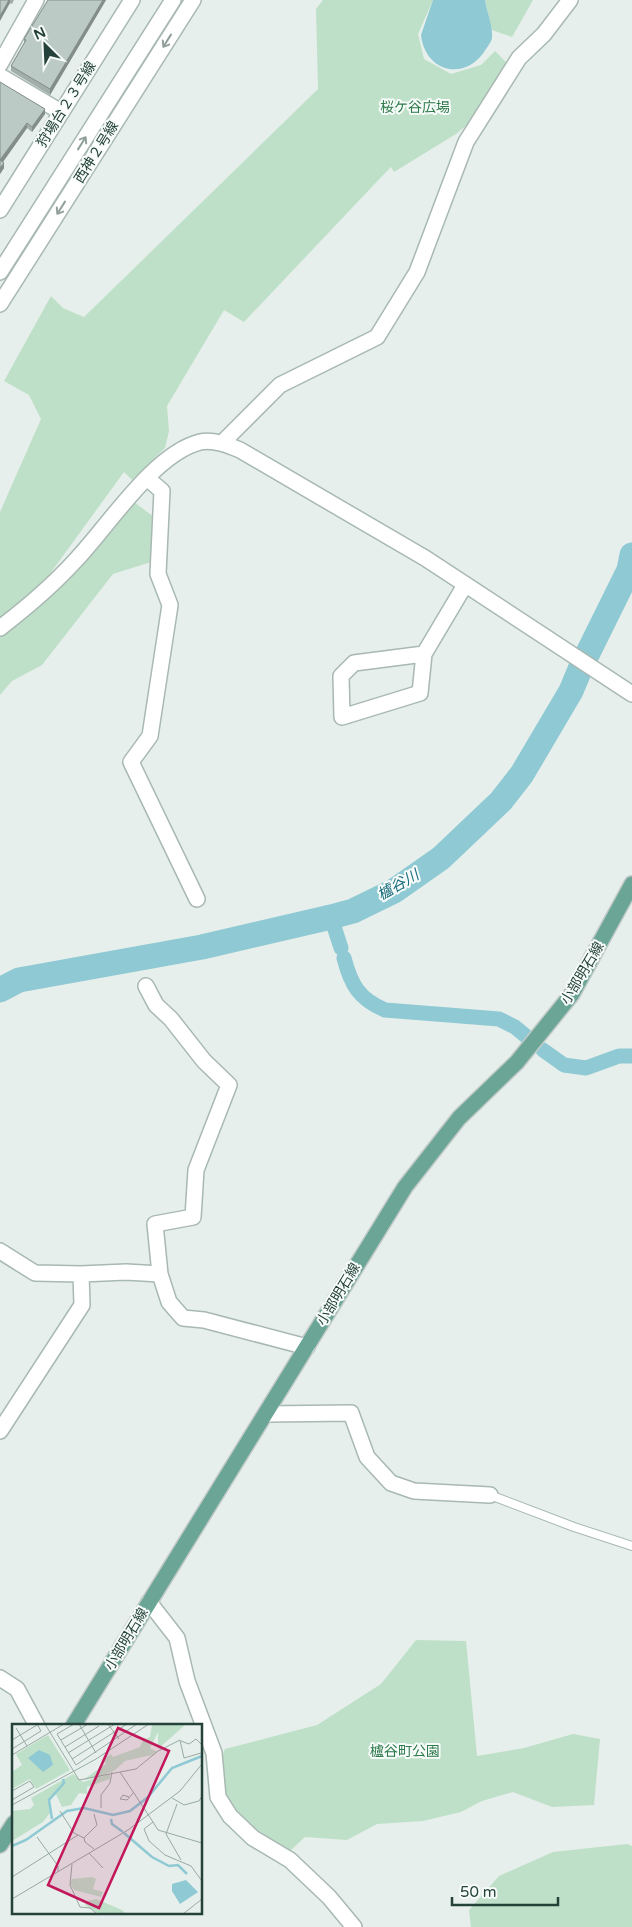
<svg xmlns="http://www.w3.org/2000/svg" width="632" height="1927" viewBox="0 0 632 1927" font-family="'Varela Round','Noto Sans JP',sans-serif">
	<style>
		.green { fill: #bfe0c8 }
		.water { fill: #8ec9d4 }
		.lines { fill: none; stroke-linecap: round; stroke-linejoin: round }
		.canal { stroke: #8ec9d4; stroke-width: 15 }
		.river { stroke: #8ec9d4; stroke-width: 25 }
		.service-casing { stroke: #a8b8b2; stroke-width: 10 }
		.minor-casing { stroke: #a8b8b2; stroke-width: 18 }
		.tertiary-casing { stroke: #a8b8b2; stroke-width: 18 }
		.primary-casing { stroke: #c2cac8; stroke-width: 18 }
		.service { stroke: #fff; stroke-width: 8 }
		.minor { stroke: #fff; stroke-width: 15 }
		.tertiary { stroke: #fff; stroke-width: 15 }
		.primary { stroke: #6aa596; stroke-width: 15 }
		.wall { fill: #a1aea9 }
		.shaded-wall { fill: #838d89 }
		.building { fill: #bbcac4; stroke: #838d89 }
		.oneway { stroke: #92a09c }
		.labels { text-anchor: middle; stroke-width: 4; stroke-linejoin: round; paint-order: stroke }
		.street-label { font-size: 14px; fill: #24423a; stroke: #f7fbf9 }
		.park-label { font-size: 14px; fill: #2d7a4b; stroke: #f7fbf9 }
		.water-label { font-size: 15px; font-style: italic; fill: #1c6f80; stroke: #f7fbf9 }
		.inset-river { fill: none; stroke: #8ec9d4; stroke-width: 2.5 }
		.inset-road { fill: none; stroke: #98aaa4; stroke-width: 1 }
		.view { fill: #c2185b; fill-opacity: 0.15; stroke: #c2185b; stroke-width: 2.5 }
		.inset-edge { fill: none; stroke: #24423a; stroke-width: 2.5 }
	</style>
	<rect width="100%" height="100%" fill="#e6efeb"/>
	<path class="green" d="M 323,0 L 433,0 L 418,34 L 424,59 L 451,74 L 481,65 L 495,51 L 509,65 L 474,119 L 456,134 L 394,172 L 391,167 L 386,172 L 244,322 L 224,310 L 167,406 L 169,431 L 165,448 L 132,480 L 124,472 L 44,582 L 0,618 L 0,512 L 41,419 L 29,395 L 4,381 L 51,296 L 63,308 L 84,317 L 318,89 L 316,9 Z
		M 485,0 L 533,0 L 512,37 L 492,30 Z
		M 134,502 L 154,517 L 151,562 L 113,574 L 42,665 L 12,681 L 0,695 L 0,637 L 69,580 Z
		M 416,1640 L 466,1641 L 477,1756 L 524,1748 L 573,1734 L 600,1739 L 594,1805 L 552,1807 L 513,1792 L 482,1801 L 461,1812 L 423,1821 L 377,1824 L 347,1840 L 305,1837 L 290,1851 L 254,1828 L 225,1802 L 218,1766 L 225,1749 L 317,1725 L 381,1684 Z
		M 627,1844 L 632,1846 L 632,1927 L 471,1927 L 469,1910 L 499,1876 L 553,1852 Z"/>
	<path class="water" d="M 433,0 L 485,0 C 487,13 493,25 492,38 C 491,43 487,47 484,52 C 463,82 425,71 421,35 Z"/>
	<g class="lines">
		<path class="canal" d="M 331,917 L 341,948
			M 344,958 C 351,985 359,999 385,1010 L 499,1019 L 515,1027 L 527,1037
			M 543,1050 L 564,1065 L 586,1068 L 619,1056 L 632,1056"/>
		<path class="river" d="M 0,990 L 19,980 L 202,947 L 331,917 L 353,911 L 394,891 L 441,858 L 501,801 L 522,774 L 571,691 L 581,667 L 629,570 L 632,555"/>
		<defs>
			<path id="service" d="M 490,1495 L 574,1527 L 632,1546"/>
			<path id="minor" d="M 0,64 L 36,0
				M 0,76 L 61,112
				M 0,210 L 132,0
				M 222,443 L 280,385 L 377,337 L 417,272 L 466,142 L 519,58 L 544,34 L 570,0
				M 147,478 L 162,491 L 158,574 L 170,605 L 150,736 L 131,762 L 197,899
				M 0,628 C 26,608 52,586 74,562 C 107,528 153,454 200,442 C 213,439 228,445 240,450 L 425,558 L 632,694
				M 424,654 L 354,663 L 341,676 L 342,717 L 420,693 L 424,654 L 465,585
				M 146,986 L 156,1005 L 171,1019 L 204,1061 L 229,1085 L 196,1170 L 193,1217 L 155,1224 L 160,1274
				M 0,1251 L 35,1273 L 81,1274 L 126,1272 L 160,1274 L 169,1302 L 183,1318 L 204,1320 L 307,1347
				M 266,1414 L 351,1413 L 367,1457 L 391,1483 L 414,1491 L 490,1495
				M 0,1431 L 82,1305 L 81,1274
				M 149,1602 L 177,1638 L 187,1681 L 214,1753 L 218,1797 L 230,1816 L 253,1838 L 290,1860 L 329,1897 L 354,1927
				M 0,1678 L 17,1689 L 37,1726"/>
			<path id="tertiary" d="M 0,272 L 173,0
				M 0,304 L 193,0"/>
			<path id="primary" d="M 73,1726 L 405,1187 L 459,1118 L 517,1062 L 572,994 L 632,884
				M 0,1845 L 14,1823"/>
		</defs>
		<use href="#service" class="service-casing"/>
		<use href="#minor" class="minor-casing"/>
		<use href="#tertiary" class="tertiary-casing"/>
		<use href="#primary" class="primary-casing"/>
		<use href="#service" class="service"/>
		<use href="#minor" class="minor"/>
		<use href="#tertiary" class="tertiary"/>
		<use href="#primary" class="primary"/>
	</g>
	<path class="wall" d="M 0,0 L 14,0 L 12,4 Z
		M 106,0 L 50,95 L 11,71 L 11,66 L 24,44 L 24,39 Z
		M 0,82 L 45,114 L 32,132 L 27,128 L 3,162 L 4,168 L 0,174 Z"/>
	<path class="shaded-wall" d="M 9,0 L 10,0 L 10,3 L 0,21 L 0,16 Z
		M 103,0 L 106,0 L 50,95 L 50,89 Z
		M 45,109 L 45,114 L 32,132 L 32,127 Z
		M 27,123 L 27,128 L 0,166 L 0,160 Z
		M 4,163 L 4,168 L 0,174 L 0,168 Z"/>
	<path class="building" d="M 0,0 L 9,0 L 0,16 Z
		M 48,0 L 103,0 L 50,89 L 11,66 L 26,40 L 24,39 Z
		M 0,82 L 45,109 L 32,127 L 27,123 L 0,160 L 4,163 L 0,168 Z"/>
	<defs><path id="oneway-shaft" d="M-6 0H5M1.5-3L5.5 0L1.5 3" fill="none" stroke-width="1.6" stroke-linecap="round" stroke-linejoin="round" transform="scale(1.25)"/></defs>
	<g class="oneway">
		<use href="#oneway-shaft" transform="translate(167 41) rotate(122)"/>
		<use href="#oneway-shaft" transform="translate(82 143) rotate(-58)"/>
		<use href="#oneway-shaft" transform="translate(61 208) rotate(122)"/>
	</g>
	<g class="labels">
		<g class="street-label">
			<text transform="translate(66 104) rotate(-58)" y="5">狩場台２３号線</text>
			<text transform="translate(96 152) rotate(-58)" y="5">西神２号線</text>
			<text transform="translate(582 973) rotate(-59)" y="5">小部明石線</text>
			<text transform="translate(338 1294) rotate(-59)" y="5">小部明石線</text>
			<text transform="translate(126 1639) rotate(-59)" y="5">小部明石線</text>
		</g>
		<g class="park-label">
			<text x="415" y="112">桜ケ谷広場</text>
			<text x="405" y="1756">櫨谷町公園</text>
		</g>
		<g class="water-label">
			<text transform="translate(398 885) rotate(-30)" y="5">櫨谷川</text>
		</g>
	</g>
	<g transform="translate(12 1724)">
		<rect width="190" height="190" fill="#e6efeb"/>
		<path d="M 174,0 L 146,25 L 146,8 L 138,24 L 145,28 L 140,31 L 113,37 L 103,46 L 88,53 L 71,56 L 94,40 L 92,35 L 99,30 L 101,33 L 128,23 L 131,16 L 138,13 L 140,1 ZM 36,11 L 58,46 L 24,65 L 18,55 L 0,65 L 0,48 L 10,41 L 4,30 ZM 61,50 L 71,58 L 98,50 L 98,55 L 75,63 L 75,70 L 67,69 L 59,81 L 50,83 L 44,70 L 37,76 L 38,89 L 31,98 L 0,117 L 0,87 L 18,85 L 22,81 L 19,74 ZM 80,153 L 84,155 L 81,165 L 91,168 L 89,173 L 62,166 L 58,159 L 60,155 ZM 84,175 L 110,186 L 114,190 L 87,190 L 73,181 L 75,177 Z" fill="#bfe0c8"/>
		<path d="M 27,26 L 38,31 L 41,41 L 31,48 L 16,34 ZM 174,156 L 186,168 L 168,180 L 160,167 L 160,160 Z" fill="#8ec9d4"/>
		<path class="inset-river" d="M 40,95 L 37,76 L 52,59 L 51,55M 99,95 L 100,100 L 111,108M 112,109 L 140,133 L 157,142 L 166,141 L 175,150M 0,122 L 14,116 L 55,87 L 72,84 L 101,91 L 118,87 L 136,73 L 160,44 L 190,32"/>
		<path class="inset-road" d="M 33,0 L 67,56 L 108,48 L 141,98 L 132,105 L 137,117 L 153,131 L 179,142 L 190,157M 62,0 L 45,10 L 64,41 L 125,0M 67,0 L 84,29M 96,0 L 107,15M 4,4 L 15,22M 0,16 L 25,1M 49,16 L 76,0M 169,17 L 177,20 L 184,15 L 190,21M 53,23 L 87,2M 0,25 L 29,7 L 25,0M 56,29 L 103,0M 0,31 L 52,0M 60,35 L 115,0M 108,48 L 124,45 L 146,27 L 168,16 L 172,34 L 189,29M 0,67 L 18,57 L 22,63 L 0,76M 117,73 L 111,71 L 108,75 L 115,76 L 122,68M 160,74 L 172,81 L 187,77 L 190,72M 165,80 L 154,110 L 169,136M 0,81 L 84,35 L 137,0M 89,84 L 89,71 L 98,59 L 100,48M 48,87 L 62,109 L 72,114 L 73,118 L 82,125M 141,98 L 146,106 L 190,119M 25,113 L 46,142 L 46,148M 72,114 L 85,101 L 82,90M 77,129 L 91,144M 60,140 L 58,161 L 68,183 L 78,184 L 85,190M 0,153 L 66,111M 0,175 L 116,106 L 168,67 L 190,40M 171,190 L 190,175"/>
		<path class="view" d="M 106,4 L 157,27 L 87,184 L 36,161 Z"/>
		<rect width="190" height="190" class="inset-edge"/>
	</g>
	<g transform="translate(45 45) rotate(336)" stroke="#f7fbf9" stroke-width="4" paint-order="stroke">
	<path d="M0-4L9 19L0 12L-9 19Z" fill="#24423a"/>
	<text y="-8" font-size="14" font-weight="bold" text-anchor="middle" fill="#24423a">N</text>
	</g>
	<path d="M452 1897v8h106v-8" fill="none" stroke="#24423a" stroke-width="2.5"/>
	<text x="460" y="1897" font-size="15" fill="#24423a" stroke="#f7fbf9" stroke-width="4" paint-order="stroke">50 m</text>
</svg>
